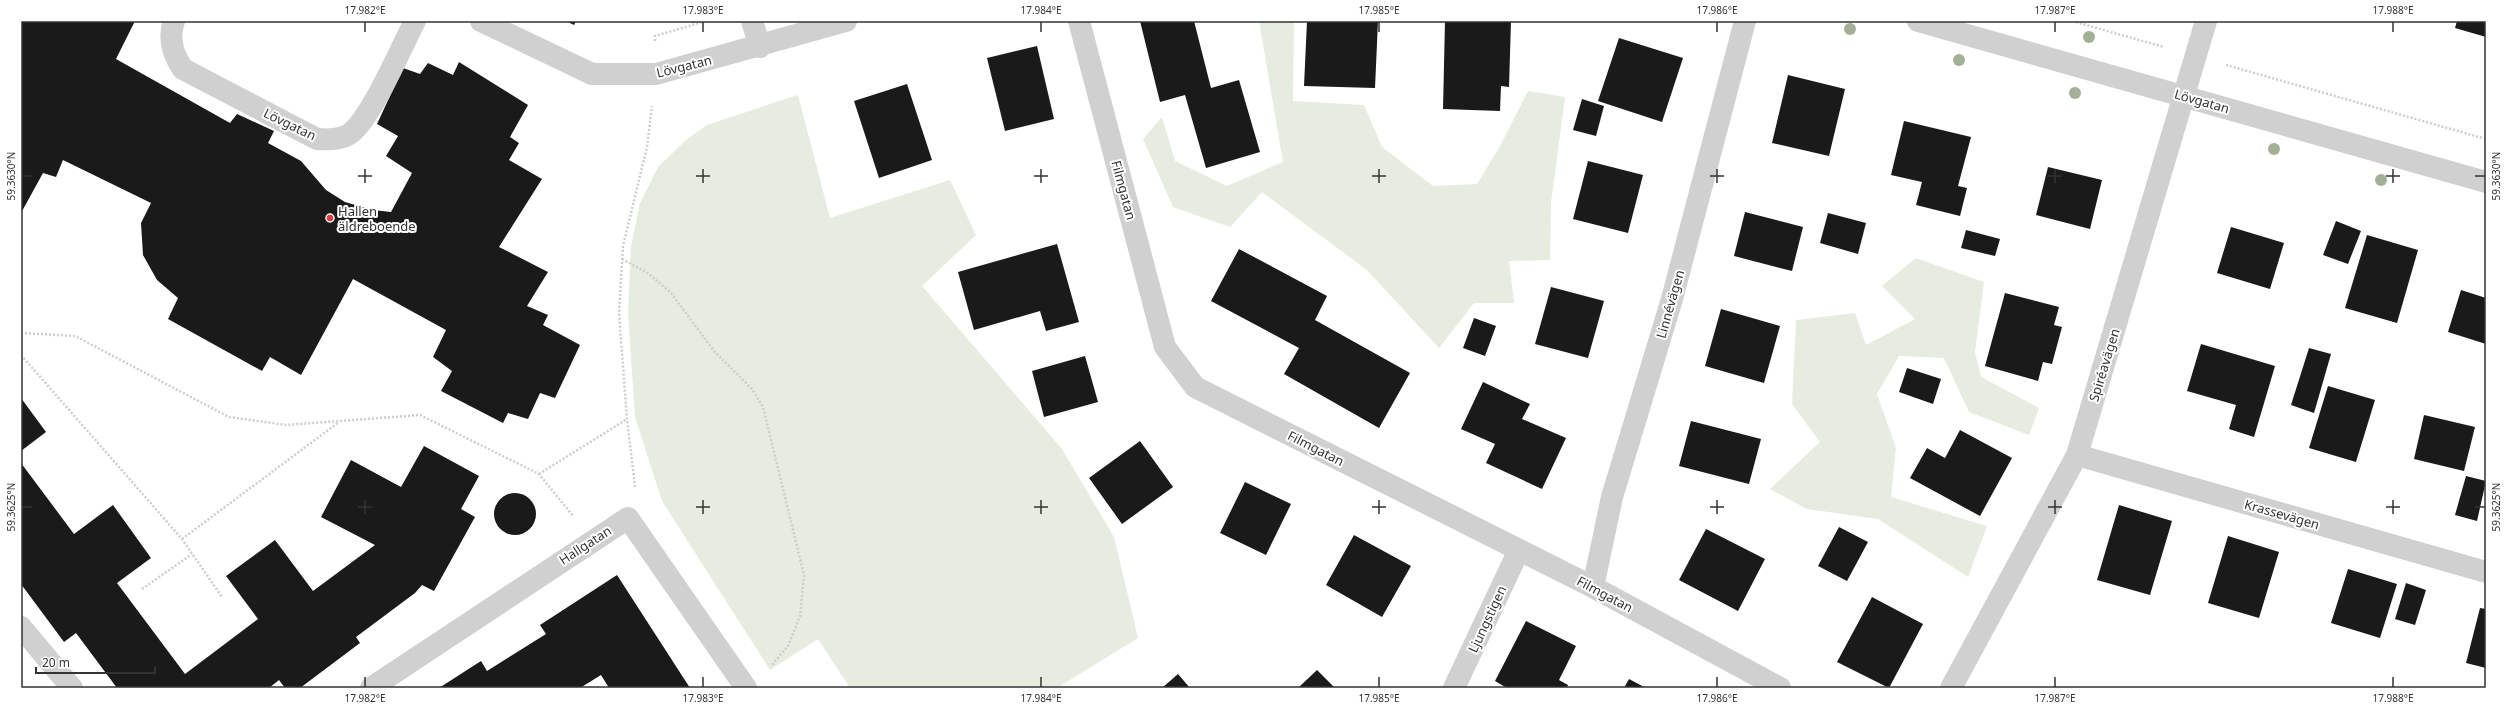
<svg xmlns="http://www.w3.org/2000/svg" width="2507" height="709" viewBox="0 0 2507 709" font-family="'Noto Sans',sans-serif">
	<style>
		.green { fill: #e6ecdf }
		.building { fill: #1a1a1a }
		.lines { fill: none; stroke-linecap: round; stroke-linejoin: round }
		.path { stroke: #cdcdcd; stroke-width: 2.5; stroke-dasharray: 2 2; stroke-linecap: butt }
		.street { stroke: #d0d0d0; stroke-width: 22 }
		.tree { fill: #a2b095 }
		.ticks { fill: none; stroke: #333; stroke-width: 1.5 }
		.poi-dot { fill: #e63946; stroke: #fff; stroke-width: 1.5 }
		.labels { text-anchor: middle; stroke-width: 4; stroke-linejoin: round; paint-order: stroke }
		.street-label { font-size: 13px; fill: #333; stroke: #fff }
		.poi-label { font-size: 13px; fill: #333; stroke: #fff; text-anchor: start }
		.neatline { fill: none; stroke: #333; stroke-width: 1.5 }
		.ticks-label { font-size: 10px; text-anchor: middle; fill: #333 }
	</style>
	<rect width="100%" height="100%" fill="#fff"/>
	<path class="green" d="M 1259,21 L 1294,21 L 1293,101 L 1364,105 L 1382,147 L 1433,186 L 1477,184 L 1499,148 L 1528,91 L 1565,97 L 1551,203 L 1550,260 L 1509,261 L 1514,303 L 1474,303 L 1439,348 L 1367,270 L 1262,192 L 1230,227 L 1173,207 L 1143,139 L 1162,117 L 1175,161 L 1227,186 L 1283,162 Z
		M 798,95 L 830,218 L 950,180 L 976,235 L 922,286 L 1062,449 L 1114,537 L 1138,638 L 1057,688 L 850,688 L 818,639 L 770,670 L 662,501 L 635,417 L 628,313 L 631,246 L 640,203 L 658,167 L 686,140 L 707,125 Z
		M 1916,258 L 1984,282 L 1975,352 L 1981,377 L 2039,408 L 2029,435 L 1969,412 L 1944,358 L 1899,356 L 1877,394 L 1896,448 L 1891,497 L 1987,526 L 1968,577 L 1878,519 L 1807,509 L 1770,489 L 1820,442 L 1792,404 L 1796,320 L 1855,313 L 1866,345 L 1915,319 L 1882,286 Z"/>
	<path class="building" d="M 21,21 L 135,21 L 116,59 L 230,123 L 237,114 L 274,131 L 268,143 L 301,161 L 326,190 L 345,202 L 373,210 L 391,212 L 412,173 L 386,156 L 398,136 L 377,124 L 403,68 L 420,74 L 428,63 L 453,75 L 459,62 L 528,105 L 510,137 L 519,143 L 509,160 L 542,179 L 499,247 L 548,272 L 527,306 L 548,315 L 543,325 L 580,345 L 555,398 L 540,393 L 528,419 L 508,413 L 503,423 L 441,391 L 452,371 L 433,357 L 446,330 L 353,279 L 301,375 L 270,357 L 262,371 L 168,319 L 178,298 L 157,280 L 143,255 L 141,223 L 151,203 L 63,160 L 56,177 L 43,173 L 21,213 Z
		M 566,21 L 576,21 L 574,25 Z
		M 1140,21 L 1194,21 L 1211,88 L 1239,80 L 1260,152 L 1206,168 L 1185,95 L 1160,102 Z
		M 1307,21 L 1378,21 L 1375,88 L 1304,86 Z
		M 1445,21 L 1511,21 L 1509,87 L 1501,86 L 1500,111 L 1443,109 Z
		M 2457,21 L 2486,21 L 2486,37 L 2455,28 Z
		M 1619,38 L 1683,58 L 1662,122 L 1598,101 Z
		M 1037,46 L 1054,119 L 1005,131 L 987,58 Z
		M 1788,75 L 1845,89 L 1829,156 L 1772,143 Z
		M 907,84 L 932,160 L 879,178 L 854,101 Z
		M 1582,99 L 1604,106 L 1596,136 L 1573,130 Z
		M 1904,121 L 1971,137 L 1958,186 L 1967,188 L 1960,216 L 1916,205 L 1922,182 L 1891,175 Z
		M 1588,161 L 1643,175 L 1628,233 L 1573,219 Z
		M 2048,167 L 2102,180 L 2090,229 L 2036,215 Z
		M 1745,212 L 1803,227 L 1792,271 L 1734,256 Z
		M 1828,213 L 1866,223 L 1858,254 L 1820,243 Z
		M 2336,221 L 2361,231 L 2348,264 L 2323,255 Z
		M 2231,227 L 2284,243 L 2270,289 L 2217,273 Z
		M 1966,230 L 2000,239 L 1995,256 L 1961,248 Z
		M 2367,235 L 2418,250 L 2397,323 L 2345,308 Z
		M 1057,244 L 1079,322 L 1046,331 L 1040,311 L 974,330 L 958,272 Z
		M 1239,249 L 1327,296 L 1315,320 L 1410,373 L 1379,428 L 1284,374 L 1299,348 L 1211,301 Z
		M 1551,287 L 1604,301 L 1588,358 L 1535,344 Z
		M 2461,290 L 2486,298 L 2486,344 L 2448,332 Z
		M 2005,293 L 2059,307 L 2054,325 L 2062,327 L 2052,364 L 2043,362 L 2038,381 L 1985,366 Z
		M 1721,309 L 1780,326 L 1764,383 L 1705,366 Z
		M 1474,318 L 1496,326 L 1485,356 L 1463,348 Z
		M 2201,344 L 2275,366 L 2254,437 L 2229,429 L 2236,405 L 2187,391 Z
		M 2309,348 L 2331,354 L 2314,413 L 2291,405 Z
		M 1085,356 L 1098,402 L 1044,417 L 1032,371 Z
		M 1907,368 L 1941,379 L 1933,404 L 1899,392 Z
		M 1483,382 L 1530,404 L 1522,419 L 1566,438 L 1542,489 L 1486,463 L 1495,444 L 1461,429 Z
		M 2328,386 L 2375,400 L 2356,462 L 2309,448 Z
		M 21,398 L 46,432 L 21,451 Z
		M 2424,415 L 2475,427 L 2464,471 L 2414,459 Z
		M 1691,421 L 1761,439 L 1749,484 L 1679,466 Z
		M 1960,430 L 2012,458 L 1980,516 L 1910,478 L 1927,448 L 1945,458 Z
		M 1140,441 L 1173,487 L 1122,524 L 1089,478 Z
		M 424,446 L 479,476 L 461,509 L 475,517 L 434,591 L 422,585 L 415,593 L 356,637 L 360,643 L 300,688 L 285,688 L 279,680 L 269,688 L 117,688 L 76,633 L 64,642 L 21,584 L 21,463 L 74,534 L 113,505 L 151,558 L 117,583 L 185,674 L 258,619 L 226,576 L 275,540 L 313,591 L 375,545 L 321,517 L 351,460 L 401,487 Z
		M 2466,476 L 2486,481 L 2477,521 L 2455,515 Z
		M 1245,482 L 1291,504 L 1266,555 L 1220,533 Z
		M494 514a21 21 0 1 1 42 0a21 21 0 1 1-42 0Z
		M 2119,505 L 2172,521 L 2150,595 L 2097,580 Z
		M 1839,527 L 1868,542 L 1847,581 L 1818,566 Z
		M 1706,529 L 1765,559 L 1738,611 L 1679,580 Z
		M 1354,535 L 1411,566 L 1382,617 L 1326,585 Z
		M 2228,536 L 2279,552 L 2259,618 L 2208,603 Z
		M 2348,569 L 2397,584 L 2380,638 L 2331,623 Z
		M 617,575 L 690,688 L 609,688 L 601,675 L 580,688 L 439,688 L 481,661 L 487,671 L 546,634 L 540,625 Z
		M 2406,583 L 2426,590 L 2415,625 L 2395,619 Z
		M 1872,597 L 1923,624 L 1889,688 L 1837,662 Z
		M 2480,608 L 2486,609 L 2486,668 L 2466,663 Z
		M 1526,621 L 1576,646 L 1559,680 L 1568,685 L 1567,688 L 1507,688 L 1495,681 Z
		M 1317,670 L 1335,688 L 1298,688 Z
		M 1178,674 L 1190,688 L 1162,688 Z
		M 1629,679 L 1646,688 L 1624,688 Z"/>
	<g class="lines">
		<path class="path" d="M 2072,21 L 2164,47
			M 655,41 L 655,36 L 706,21
			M 2226,65 L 2486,139
			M 622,259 L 648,273 L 671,293 L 714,351 L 752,389 L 763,407 L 804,575 L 800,616 L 788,646 L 771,666
			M 21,333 L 75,336 L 229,417 L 286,425 L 420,415 L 539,474 L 573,516
			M 21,355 L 182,539 L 222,597
			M 539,474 L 627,419
			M 635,487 L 627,419 L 619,313 L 623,246 L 647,147 L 652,106
			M 182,539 L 339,422
			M 142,589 L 192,554"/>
		<path class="street" d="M 174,21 C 168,38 173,55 183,69 L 317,139 C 329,140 343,140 352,132 C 373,114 401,48 415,21
			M 481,21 L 592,74 L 656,74 L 846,21
			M 752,21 L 760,47
			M 1079,21 L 1165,347 L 1195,387 L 1593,587 L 1780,688
			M 1918,21 L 2486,182
			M 2077,455 L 2486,572
			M 1593,587 L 1612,497 L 1672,299 L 1745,21
			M 21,627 L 72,688
			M 371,688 L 628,518 L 746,688
			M 1454,688 L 1519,550
			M 1951,688 L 2077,455 L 2206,21"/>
	</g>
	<g class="tree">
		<circle cx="1850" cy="29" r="6"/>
		<circle cx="2089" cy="37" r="6"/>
		<circle cx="1959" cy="60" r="6"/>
		<circle cx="2075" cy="93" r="6"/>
		<circle cx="2274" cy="149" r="6"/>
		<circle cx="2381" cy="180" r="6"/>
	</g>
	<path class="ticks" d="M 365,22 L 365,32M 703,22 L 703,32M 1041,22 L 1041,32M 1379,22 L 1379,32M 1717,22 L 1717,32M 2055,22 L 2055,32M 2393,22 L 2393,32M 365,169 L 365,183M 703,169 L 703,183M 1041,169 L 1041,183M 1379,169 L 1379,183M 1717,169 L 1717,183M 2055,169 L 2055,183M 2393,169 L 2393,183M 22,176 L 32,176M 358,176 L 372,176M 696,176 L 710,176M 1034,176 L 1048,176M 1372,176 L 1386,176M 1710,176 L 1724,176M 2048,176 L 2062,176M 2386,176 L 2400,176M 2475,176 L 2485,176M 365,500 L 365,514M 703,500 L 703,514M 1041,500 L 1041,514M 1379,500 L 1379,514M 1717,500 L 1717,514M 2055,500 L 2055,514M 2393,500 L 2393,514M 22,507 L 32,507M 358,507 L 372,507M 696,507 L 710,507M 1034,507 L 1048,507M 1372,507 L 1386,507M 1710,507 L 1724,507M 2048,507 L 2062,507M 2386,507 L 2400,507M 2475,507 L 2485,507M 365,677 L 365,687M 703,677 L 703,687M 1041,677 L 1041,687M 1379,677 L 1379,687M 1717,677 L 1717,687M 2055,677 L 2055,687M 2393,677 L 2393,687"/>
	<circle class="poi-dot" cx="330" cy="218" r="4"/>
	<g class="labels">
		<g class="street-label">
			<text transform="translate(684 66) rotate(-14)" y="5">Lövgatan</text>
			<text transform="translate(2202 101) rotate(16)" y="5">Lövgatan</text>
			<text transform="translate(290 124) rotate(26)" y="5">Lövgatan</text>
			<text transform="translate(1124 190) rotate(75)" y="5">Filmgatan</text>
			<text transform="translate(1670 304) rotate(-74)" y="5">Linnévägen</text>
			<text transform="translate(2104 365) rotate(-73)" y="5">Spiréavägen</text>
			<text transform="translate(1316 448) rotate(27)" y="5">Filmgatan</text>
			<text transform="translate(2282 514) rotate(16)" y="5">Krassevägen</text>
			<text transform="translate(585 545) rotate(-33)" y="5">Hallgatan</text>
			<text transform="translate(1605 594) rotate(28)" y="5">Filmgatan</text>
			<text transform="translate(1487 619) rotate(-65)" y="5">Ljungstigen</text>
		</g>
		<g class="poi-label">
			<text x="338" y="216">Hallen<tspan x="338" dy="15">äldreboende</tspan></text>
		</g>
	</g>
	<rect width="2507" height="709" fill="none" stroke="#ffffff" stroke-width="44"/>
	<path d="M36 667v6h119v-6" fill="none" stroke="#333333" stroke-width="2"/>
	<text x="42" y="667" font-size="12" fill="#333333" stroke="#ffffff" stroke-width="3" paint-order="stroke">20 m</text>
	<rect x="22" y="22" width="2463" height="665" class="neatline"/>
	<g class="ticks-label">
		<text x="365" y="14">17.982°E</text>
		<text x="703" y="14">17.983°E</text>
		<text x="1041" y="14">17.984°E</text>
		<text x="1379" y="14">17.985°E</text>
		<text x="1717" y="14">17.986°E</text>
		<text x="2055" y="14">17.987°E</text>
		<text x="2393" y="14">17.988°E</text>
		<text transform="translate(11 176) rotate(-90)" y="4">59.3630°N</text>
		<text transform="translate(2496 176) rotate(-90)" y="4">59.3630°N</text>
		<text transform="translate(11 507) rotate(-90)" y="4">59.3625°N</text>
		<text transform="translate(2496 507) rotate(-90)" y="4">59.3625°N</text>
		<text x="365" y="702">17.982°E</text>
		<text x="703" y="702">17.983°E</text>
		<text x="1041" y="702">17.984°E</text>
		<text x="1379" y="702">17.985°E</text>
		<text x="1717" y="702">17.986°E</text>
		<text x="2055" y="702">17.987°E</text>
		<text x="2393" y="702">17.988°E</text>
	</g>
</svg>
